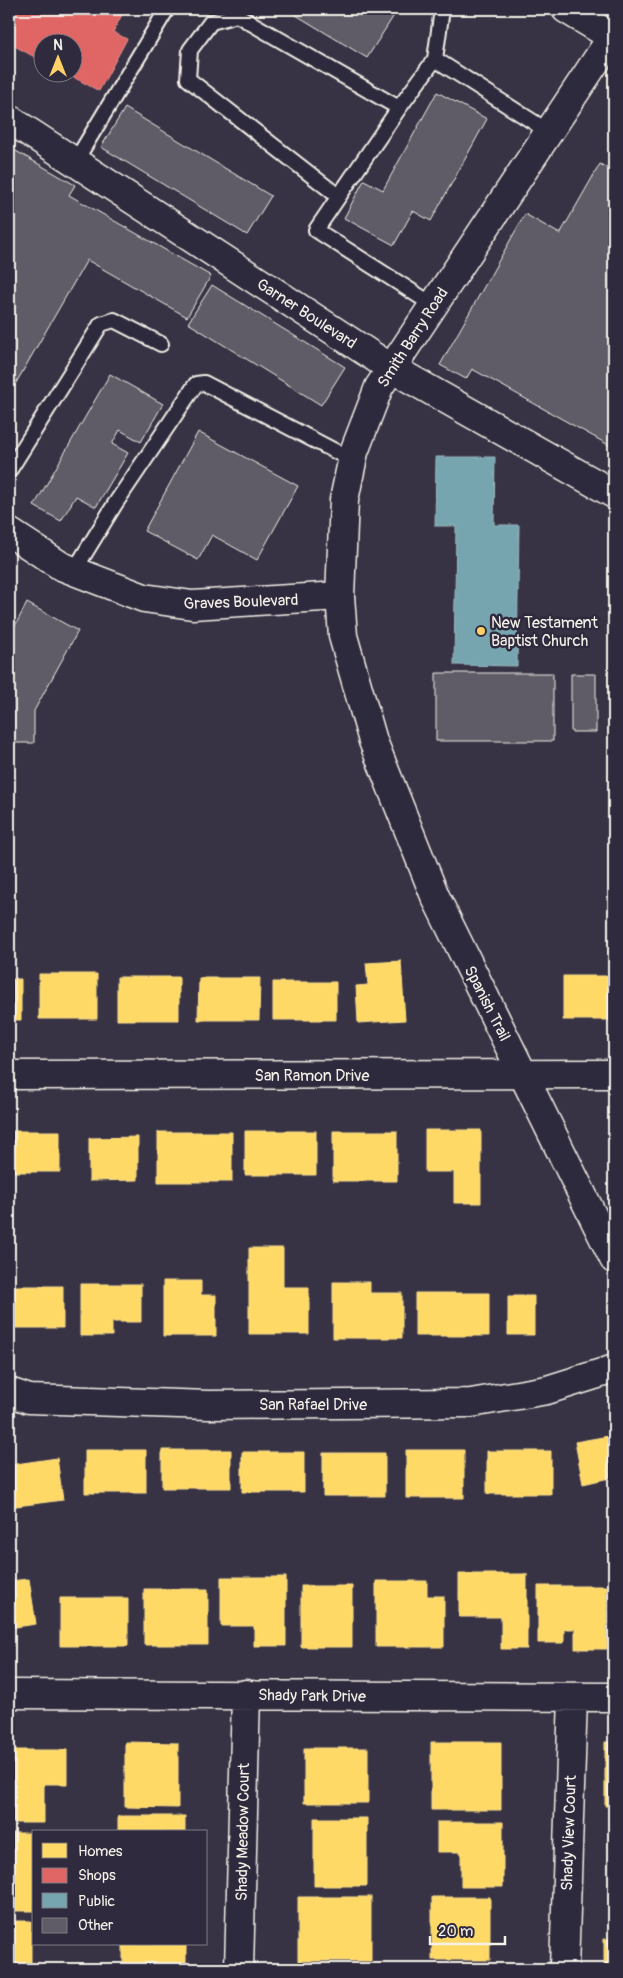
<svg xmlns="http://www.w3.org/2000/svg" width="623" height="1978" viewBox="0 0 623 1978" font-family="Pangolin,sans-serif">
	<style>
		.homes { fill: #ffd966; stroke: #fce08d }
		.shops { fill: #e06666; stroke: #e6908d }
		.public { fill: #76a5af; stroke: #9cbcc0 }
		.building { fill: #5f5c67; stroke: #f4f1e8 }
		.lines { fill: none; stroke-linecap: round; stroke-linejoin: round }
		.service-casing { stroke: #f4f1e8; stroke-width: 18 }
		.minor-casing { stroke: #f4f1e8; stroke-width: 31 }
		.tertiary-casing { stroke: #f4f1e8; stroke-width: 31 }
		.primary-casing { stroke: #f4f1e8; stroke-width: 31 }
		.service { stroke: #2f2a3d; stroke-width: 14 }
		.minor { stroke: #2f2a3d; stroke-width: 28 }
		.tertiary { stroke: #2f2a3d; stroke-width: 28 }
		.primary { stroke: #2f2a3d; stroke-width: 28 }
		.poi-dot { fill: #ffd166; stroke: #2f2a3d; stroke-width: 2 }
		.labels { text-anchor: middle; stroke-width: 5; stroke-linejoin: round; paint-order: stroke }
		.street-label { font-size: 16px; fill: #f4f1e8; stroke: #2f2a3d }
		.poi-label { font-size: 16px; fill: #f4f1e8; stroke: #2f2a3d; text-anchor: start }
	</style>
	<rect width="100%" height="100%" fill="#373244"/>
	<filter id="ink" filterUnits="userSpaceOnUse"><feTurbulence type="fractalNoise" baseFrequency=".02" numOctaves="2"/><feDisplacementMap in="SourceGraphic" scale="10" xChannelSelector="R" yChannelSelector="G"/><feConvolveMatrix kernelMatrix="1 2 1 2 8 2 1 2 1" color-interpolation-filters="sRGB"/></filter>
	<g filter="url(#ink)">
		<path class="homes" d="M 401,961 L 405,1020 L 358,1023 L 356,986 L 368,985 L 366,963 Z
			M 39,974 L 97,974 L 97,1019 L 39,1019 Z
			M 563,976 L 614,976 L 614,1020 L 563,1020 Z
			M 117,977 L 179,977 L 179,1020 L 117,1020 Z
			M 199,978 L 260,978 L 259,1020 L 198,1020 Z
			M 9,979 L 21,979 L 21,1020 L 9,1020 Z
			M 273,982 L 336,982 L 336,1020 L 273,1020 Z
			M 425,1130 L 481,1130 L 481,1203 L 454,1203 L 454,1172 L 425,1172 Z
			M 9,1131 L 60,1131 L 60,1172 L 9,1172 Z
			M 245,1131 L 316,1131 L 316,1175 L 245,1175 Z
			M 333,1131 L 397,1131 L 397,1181 L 333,1181 Z
			M 158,1132 L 232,1132 L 232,1182 L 158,1182 Z
			M 138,1137 L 138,1180 L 89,1181 L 89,1138 Z
			M 249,1248 L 283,1248 L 283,1287 L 309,1287 L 309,1334 L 249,1334 Z
			M 163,1281 L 201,1281 L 201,1295 L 216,1295 L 216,1336 L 163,1336 Z
			M 333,1282 L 370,1282 L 370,1293 L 402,1293 L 402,1338 L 333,1338 Z
			M 80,1284 L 141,1284 L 141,1322 L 112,1322 L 112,1336 L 80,1336 Z
			M 9,1286 L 63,1286 L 63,1328 L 9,1328 Z
			M 415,1293 L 489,1293 L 489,1336 L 415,1336 Z
			M 508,1296 L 534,1296 L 534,1335 L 508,1335 Z
			M 614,1435 L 614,1477 L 583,1484 L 575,1442 Z
			M 85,1450 L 146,1450 L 146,1493 L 85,1493 Z
			M 162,1450 L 231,1450 L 231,1488 L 162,1488 Z
			M 406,1450 L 464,1450 L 464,1498 L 406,1498 Z
			M 487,1451 L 551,1451 L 551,1494 L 487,1494 Z
			M 242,1452 L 304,1452 L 304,1492 L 242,1492 Z
			M 323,1453 L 385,1453 L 385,1496 L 323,1496 Z
			M 57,1458 L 63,1500 L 9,1507 L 9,1465 Z
			M 459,1574 L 527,1574 L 527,1649 L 501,1649 L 501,1617 L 459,1617 Z
			M 221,1577 L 286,1577 L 286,1646 L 254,1646 L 254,1626 L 221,1626 Z
			M 29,1579 L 36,1624 L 10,1628 L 13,1646 L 9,1647 L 9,1581 Z
			M 376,1581 L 427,1581 L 427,1596 L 444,1596 L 444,1647 L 376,1647 Z
			M 301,1586 L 352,1586 L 352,1647 L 301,1647 Z
			M 538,1586 L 607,1586 L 607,1649 L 575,1649 L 575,1629 L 564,1629 L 564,1643 L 538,1643 Z
			M 144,1589 L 208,1589 L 208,1645 L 144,1645 Z
			M 60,1598 L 128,1598 L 128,1646 L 60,1646 Z
			M 125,1742 L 178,1743 L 178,1808 L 125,1807 Z
			M 431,1742 L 501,1742 L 501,1810 L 431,1810 Z
			M 605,1742 L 614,1742 L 614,1806 L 605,1806 Z
			M 304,1748 L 368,1748 L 368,1803 L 304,1803 Z
			M 9,1750 L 67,1750 L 67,1784 L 44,1784 L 44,1823 L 9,1823 Z
			M 118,1816 L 185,1816 L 185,1832 L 118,1832 Z
			M 314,1818 L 367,1818 L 367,1886 L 314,1886 Z
			M 437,1822 L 503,1822 L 503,1887 L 461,1887 L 461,1852 L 437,1852 Z
			M 9,1833 L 34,1833 L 34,1911 L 9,1911 Z
			M 611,1855 L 614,1855 L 614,1885 L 611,1885 Z
			M 298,1897 L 371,1897 L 371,1961 L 298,1961 Z
			M 432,1897 L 490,1897 L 490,1960 L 432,1960 Z
			M 9,1921 L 31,1921 L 31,1969 L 9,1969 Z
			M 604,1939 L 614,1939 L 614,1966 L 604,1966 Z
			M 123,1944 L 186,1944 L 186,1966 L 123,1966 Z"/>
		<path class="shops" d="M 9,9 L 125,9 L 113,32 L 127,39 L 99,91 L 64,72 L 72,72 L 72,42 L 42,42 L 42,61 L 9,43 Z"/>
		<path class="public" d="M 436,457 L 495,457 L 494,525 L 519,525 L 517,666 L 454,665 L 456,526 L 435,526 Z"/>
		<path class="building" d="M 286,9 L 398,9 L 367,58 Z
			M 437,92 L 487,119 L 431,221 L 413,211 L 394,245 L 344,218 L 364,180 L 383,190 Z
			M 125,108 L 271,196 L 247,235 L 101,147 Z
			M 9,147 L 75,185 L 69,195 L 211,276 L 187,317 L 87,260 L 9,395 Z
			M 600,164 L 614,172 L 614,448 L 472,369 L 466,379 L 440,365 L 525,214 L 560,234 Z
			M 212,285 L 345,367 L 321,405 L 188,323 Z
			M 110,374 L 163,404 L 141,442 L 120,430 L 112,444 L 128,453 L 96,507 L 76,496 L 61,521 L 34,506 Z
			M 198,432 L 298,486 L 257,560 L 212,535 L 198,560 L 144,531 Z
			M 27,603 L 78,631 L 34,711 L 34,743 L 9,743 L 9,637 Z
			M 436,673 L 553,673 L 553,741 L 436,741 Z
			M 571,674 L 596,674 L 596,732 L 571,732 Z"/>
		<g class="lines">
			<defs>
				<path id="service" d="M 435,59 L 549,132
					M 75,162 L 167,9
					M 338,196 L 188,79 L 190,50 L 211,22 L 237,15 L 399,108
					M 433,305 L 316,230 L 399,108 L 435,59 L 442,9
					M 9,471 L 101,324 L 114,320 L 161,344
					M 74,571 L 115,504 L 196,384 L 204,383 L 352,460"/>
				<path id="minor" d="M 9,119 L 391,368 L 614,494
					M 9,532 L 61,566 L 144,598 L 192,605 L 340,596
					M 9,1075 L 614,1074
					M 9,1392 L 29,1399 L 209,1405 L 471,1403 L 547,1390 L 614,1369
					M 9,1694 L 614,1697
					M 239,1969 L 246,1694
					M 564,1969 L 573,1697"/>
				<path id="tertiary" d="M 614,34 L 379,387 L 354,452 L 344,500 L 340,596 L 343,636 L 373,741 L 435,896 L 614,1259"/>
				<path id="primary" d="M 566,9 L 614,38"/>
			</defs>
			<use href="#service" class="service-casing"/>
			<use href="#minor" class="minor-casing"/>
			<use href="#tertiary" class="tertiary-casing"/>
			<use href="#primary" class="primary-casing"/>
			<use href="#service" class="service"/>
			<use href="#minor" class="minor"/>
			<use href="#tertiary" class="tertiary"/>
			<use href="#primary" class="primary"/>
		</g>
	</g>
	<circle class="poi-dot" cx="481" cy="631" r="5"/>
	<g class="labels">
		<g class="street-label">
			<text transform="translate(307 313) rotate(33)" y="6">Garner Boulevard</text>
			<text transform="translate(412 337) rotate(-57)" y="6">Smith Barry Road</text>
			<text transform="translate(241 601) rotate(-2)" y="6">Graves Boulevard</text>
			<text transform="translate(488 1003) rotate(63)" y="6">Spanish Trail</text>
			<text x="312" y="1081">San Ramon Drive</text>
			<text x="313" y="1410">San Rafael Drive</text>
			<text transform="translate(312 1695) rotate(1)" y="6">Shady Park Drive</text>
			<text transform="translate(242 1832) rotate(-89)" y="6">Shady Meadow Court</text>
			<text transform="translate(568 1833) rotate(-88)" y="6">Shady View Court</text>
		</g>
		<g class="poi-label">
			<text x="491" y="628">New Testament<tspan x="491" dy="18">Baptist Church</tspan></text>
		</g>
	</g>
	<rect width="623" height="1978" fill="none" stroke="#2f2a3d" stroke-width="30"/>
	<rect x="15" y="15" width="593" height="1948" fill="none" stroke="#f4f1e8" stroke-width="2" filter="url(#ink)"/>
	<rect x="32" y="1830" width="175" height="115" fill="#2f2a3d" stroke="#7e7a81"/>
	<rect x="42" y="1843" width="25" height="15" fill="#ffd966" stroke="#7e7a81"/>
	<text x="78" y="1856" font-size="15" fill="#f4f1e8">Homes</text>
	<rect x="42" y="1868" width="25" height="15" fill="#e06666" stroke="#7e7a81"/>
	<text x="78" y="1880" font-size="15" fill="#f4f1e8">Shops</text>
	<rect x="42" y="1893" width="25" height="15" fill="#76a5af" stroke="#7e7a81"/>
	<text x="78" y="1906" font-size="15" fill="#f4f1e8">Public</text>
	<rect x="42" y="1918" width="25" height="15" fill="#5f5c67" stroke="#7e7a81"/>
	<text x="78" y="1930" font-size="15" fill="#f4f1e8">Other</text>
	<g transform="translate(58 58)"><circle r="24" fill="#2f2a3d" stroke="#7e7a81"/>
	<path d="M0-4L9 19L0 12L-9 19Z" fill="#ffd166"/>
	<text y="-8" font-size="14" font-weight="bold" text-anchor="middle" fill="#f4f1e8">N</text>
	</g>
	<path d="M430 1936v8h75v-8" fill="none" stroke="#f4f1e8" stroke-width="2.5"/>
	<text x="438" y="1936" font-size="15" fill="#f4f1e8" stroke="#2f2a3d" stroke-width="4" paint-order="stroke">20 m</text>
</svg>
